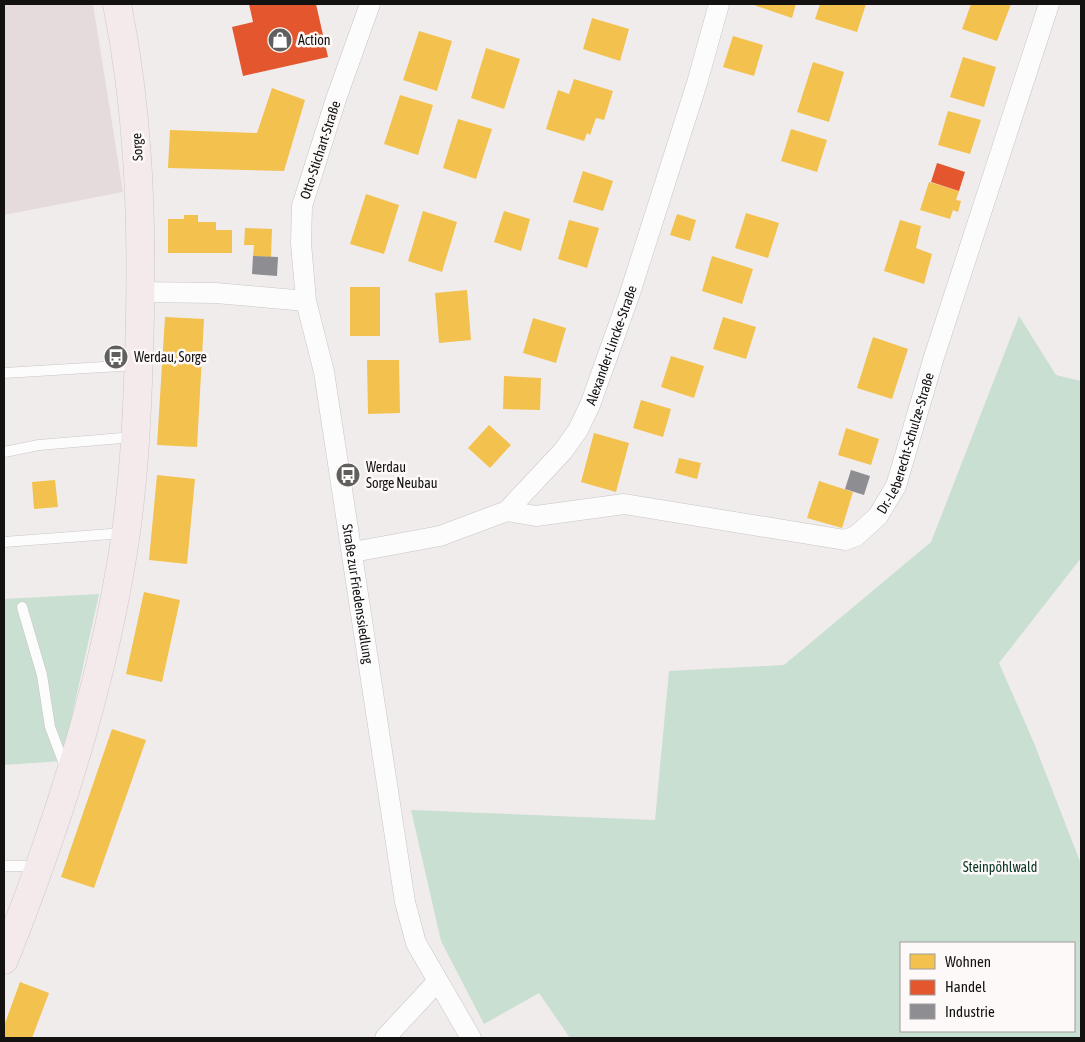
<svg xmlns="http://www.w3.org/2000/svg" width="1085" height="1042" viewBox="0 0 1085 1042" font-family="'Asap Condensed',sans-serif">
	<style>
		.built { fill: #e6dbdc }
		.green { fill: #c8dfd1; fill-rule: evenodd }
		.homes { fill: #f2c14e }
		.shops { fill: #e4572e }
		.industry { fill: #8d8d92 }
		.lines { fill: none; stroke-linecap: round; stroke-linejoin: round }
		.lane-casing { stroke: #c8c5c5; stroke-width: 11 }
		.street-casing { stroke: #c8c5c5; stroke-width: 21 }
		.primary-casing { stroke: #cbc8c8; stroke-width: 29 }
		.lane { stroke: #fdfcfc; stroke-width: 10 }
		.street { stroke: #fdfcfc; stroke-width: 20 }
		.primary { stroke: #f4e9eb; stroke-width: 28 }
		.labels { text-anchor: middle; stroke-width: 5; stroke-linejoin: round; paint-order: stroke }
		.poi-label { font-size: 14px; fill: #141111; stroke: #fef9f9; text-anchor: start }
		.street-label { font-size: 14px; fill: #141111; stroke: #fef9f9 }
		.park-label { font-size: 14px; fill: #043522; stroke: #fef9f9 }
	</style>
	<rect width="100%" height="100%" fill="#f1ecec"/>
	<path class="built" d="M 4,4 L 93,4 L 123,192 L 4,215 Z"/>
	<path class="green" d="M 1019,316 L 1056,375 L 1081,381 L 1081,558 L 999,663 L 1034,743 L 1081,864 L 1081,1038 L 570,1038 L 539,993 L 484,1024 L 441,941 L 411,810 L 655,820 L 669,671 L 784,665 L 931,542 ZM 901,943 L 1074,943 L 1074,1031 L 901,1031 Z
		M 99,594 L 62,761 L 4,765 L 4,599 Z"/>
	<path class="homes" d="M 751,4 L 796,4 L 792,18 Z
		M 820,4 L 866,4 L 857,32 L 815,19 Z
		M 971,4 L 1011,4 L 997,41 L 962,29 Z
		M 592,18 L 629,29 L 620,61 L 583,49 Z
		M 419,31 L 452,41 L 437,91 L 403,80 Z
		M 733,36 L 763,45 L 754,76 L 723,67 Z
		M 486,48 L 520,59 L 504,109 L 471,98 Z
		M 963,57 L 996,67 L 984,107 L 950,97 Z
		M 813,62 L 844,72 L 829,122 L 797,112 Z
		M 574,79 L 613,91 L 604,120 L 596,118 L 590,135 L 587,133 L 584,141 L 546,129 L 558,90 L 569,94 Z
		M 272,88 L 305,100 L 284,171 L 168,168 L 170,130 L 257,133 Z
		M 400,95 L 433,105 L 418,155 L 384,144 Z
		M 948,111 L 981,120 L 970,154 L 938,145 Z
		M 458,119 L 492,129 L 476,179 L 443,168 Z
		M 791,129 L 827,140 L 817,172 L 781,161 Z
		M 583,171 L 613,181 L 603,211 L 573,202 Z
		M 929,182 L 959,191 L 956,200 L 961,201 L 958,212 L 953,210 L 950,219 L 920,210 Z
		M 366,194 L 399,205 L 384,254 L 350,244 Z
		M 423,211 L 457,222 L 442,272 L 408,261 Z
		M 504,211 L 530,219 L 521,251 L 494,242 Z
		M 746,213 L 779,223 L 768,258 L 735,248 Z
		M 677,214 L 696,220 L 690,241 L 670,235 Z
		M 184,215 L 198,215 L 198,222 L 216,222 L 216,230 L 232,230 L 232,253 L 168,253 L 168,219 L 184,219 Z
		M 569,220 L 599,228 L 587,268 L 558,259 Z
		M 900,220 L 921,226 L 916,248 L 932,254 L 924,284 L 884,271 Z
		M 245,228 L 272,229 L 271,257 L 253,256 L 254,245 L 244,245 Z
		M 712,256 L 753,269 L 742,304 L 702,291 Z
		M 350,287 L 380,287 L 380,336 L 350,336 Z
		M 467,290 L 471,340 L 439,343 L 435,293 Z
		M 165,317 L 204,319 L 197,447 L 157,445 Z
		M 723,317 L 756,327 L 746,359 L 713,349 Z
		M 533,318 L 566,328 L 556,363 L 523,353 Z
		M 873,337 L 908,349 L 892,399 L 857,388 Z
		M 671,356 L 704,366 L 694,398 L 661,387 Z
		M 367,360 L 399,360 L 400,413 L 368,414 Z
		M 504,376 L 541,378 L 540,410 L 503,409 Z
		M 641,400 L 671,409 L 663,437 L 633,428 Z
		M 489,425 L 511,445 L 490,468 L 468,448 Z
		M 846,428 L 879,439 L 871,465 L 838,455 Z
		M 594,433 L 629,443 L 616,492 L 581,482 Z
		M 679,458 L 701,463 L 697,479 L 675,473 Z
		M 157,475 L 195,479 L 187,564 L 149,560 Z
		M 55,480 L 58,507 L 34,509 L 32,482 Z
		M 819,481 L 853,492 L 842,528 L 807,518 Z
		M 144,592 L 180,600 L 162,682 L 126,674 Z
		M 112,729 L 146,740 L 94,888 L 61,877 Z
		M 20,982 L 49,993 L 32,1038 L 4,1038 L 4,1026 Z"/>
	<path class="shops" d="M 249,4 L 316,4 L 328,57 L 243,76 L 232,27 L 253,22 Z
		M 937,163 L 965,172 L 959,191 L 931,182 Z"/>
	<path class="industry" d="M 253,256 L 278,257 L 277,276 L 252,274 Z
		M 851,470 L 870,476 L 864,495 L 845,489 Z"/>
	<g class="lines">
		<defs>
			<path id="lane" d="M 4,373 L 137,365
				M 4,452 L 39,445 L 134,437
				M 4,542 L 124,533
				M 22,607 L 42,675 L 50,727 L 66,769
				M 4,866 L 38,866"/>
			<g id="street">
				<path id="s1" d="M 370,4 L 336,99 L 302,206 L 301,243 L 306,301 L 324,372 L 405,902 L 416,943 L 471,1038"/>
				<path d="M 140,292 L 216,293 L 306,301"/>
				<path id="s2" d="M 507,511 L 536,516 L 624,504 L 845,540 L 856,536 L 878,516 L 896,486 L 934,357 L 1049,4"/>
				<path id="s3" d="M 353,552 L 440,536 L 507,511 L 563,451 L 578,430 L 590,405 L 629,296 L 697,83 L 719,4"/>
				<path d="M 385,1038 L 437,982"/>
			</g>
			<path id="primary" d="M 4,960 C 54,835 97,703 120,570 C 135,487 138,401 140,316 C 142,210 138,108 117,4"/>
		</defs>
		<use href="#lane" class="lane-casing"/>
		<use href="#street" class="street-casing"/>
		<use href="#primary" class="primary-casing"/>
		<use href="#lane" class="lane"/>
		<use href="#street" class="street"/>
		<use href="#primary" class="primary"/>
	</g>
	<defs>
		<symbol id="shop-disc" viewBox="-11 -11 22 22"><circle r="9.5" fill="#615e5e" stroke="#fef9f9"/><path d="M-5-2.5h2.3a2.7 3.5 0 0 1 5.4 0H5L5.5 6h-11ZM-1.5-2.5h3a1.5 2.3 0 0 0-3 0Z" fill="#fff"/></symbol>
		<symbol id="bus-disc" viewBox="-11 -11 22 22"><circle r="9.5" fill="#615e5e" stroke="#fef9f9"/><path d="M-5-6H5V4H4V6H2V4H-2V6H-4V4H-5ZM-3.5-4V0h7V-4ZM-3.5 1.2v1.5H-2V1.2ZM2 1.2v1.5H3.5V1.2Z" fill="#fff"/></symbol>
	</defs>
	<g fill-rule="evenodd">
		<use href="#shop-disc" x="266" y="26" width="28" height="28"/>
		<use href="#bus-disc" x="102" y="343" width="28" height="28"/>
		<use href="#bus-disc" x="334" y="461" width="28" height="28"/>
	</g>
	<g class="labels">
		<g class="poi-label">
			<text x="298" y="45">Action</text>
			<text x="134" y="362">Werdau, Sorge</text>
			<text x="366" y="472">Werdau<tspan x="366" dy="16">Sorge Neubau</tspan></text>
		</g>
		<g class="street-label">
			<text transform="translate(137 147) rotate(-93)" y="5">Sorge</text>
			<text transform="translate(320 150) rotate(-72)" y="5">Otto-Stichart-Straße</text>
			<text dy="5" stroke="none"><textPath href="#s3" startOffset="359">Alexander-Lincke-Straße</textPath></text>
			<text dy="5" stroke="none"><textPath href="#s2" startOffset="462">Dr.-Leberecht-Schulze-Straße</textPath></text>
			<text dy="5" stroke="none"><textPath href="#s1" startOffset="606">Straße zur Friedenssiedlung</textPath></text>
		</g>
		<g class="park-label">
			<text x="1000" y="872">Steinpöhlwald</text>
		</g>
	</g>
	<rect width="1085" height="1042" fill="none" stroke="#141111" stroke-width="10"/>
	<rect x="900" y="942" width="175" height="90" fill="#fef9f9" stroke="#a09c9c"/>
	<rect x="910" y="954" width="25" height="15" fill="#f2c14e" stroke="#a09c9c"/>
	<text x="945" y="967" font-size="15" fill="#141111">Wohnen</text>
	<rect x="910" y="980" width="25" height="15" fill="#e4572e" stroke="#a09c9c"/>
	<text x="945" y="992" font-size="15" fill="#141111">Handel</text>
	<rect x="910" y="1004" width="25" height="15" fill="#8d8d92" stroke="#a09c9c"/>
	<text x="945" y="1017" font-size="15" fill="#141111">Industrie</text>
</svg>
